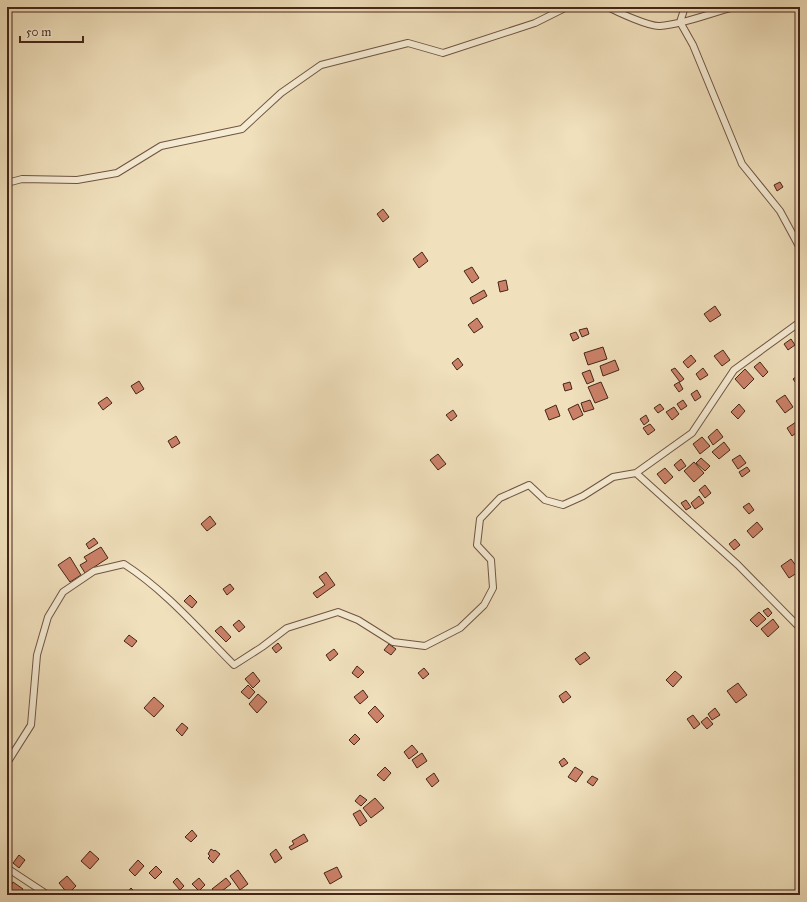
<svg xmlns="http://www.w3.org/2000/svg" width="807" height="902" viewBox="0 0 807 902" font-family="'IM FELL Great Primer',serif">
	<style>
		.building { fill: #cb8168; stroke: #452619 }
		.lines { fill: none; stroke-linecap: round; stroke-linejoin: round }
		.street-casing { stroke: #705442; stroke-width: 8 }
		.street { stroke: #f5ebd3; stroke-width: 6 }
	</style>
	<rect width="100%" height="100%" fill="#f0e0bc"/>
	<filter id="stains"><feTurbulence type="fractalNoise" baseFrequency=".005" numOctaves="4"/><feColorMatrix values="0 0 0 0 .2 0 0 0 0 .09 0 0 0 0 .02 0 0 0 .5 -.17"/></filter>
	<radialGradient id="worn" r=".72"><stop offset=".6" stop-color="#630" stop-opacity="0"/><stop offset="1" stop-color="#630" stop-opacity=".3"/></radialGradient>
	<path class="building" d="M 780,182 L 783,187 L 777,191 L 774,185 Z
		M 383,209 L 389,217 L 383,222 L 377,214 Z
		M 422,252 L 428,261 L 419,268 L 413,259 Z
		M 472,267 L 479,278 L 472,283 L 464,271 Z
		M 506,280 L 508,290 L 500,292 L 498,282 Z
		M 484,290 L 487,296 L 473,304 L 470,298 Z
		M 715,306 L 721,315 L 710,322 L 704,314 Z
		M 477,318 L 483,327 L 474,333 L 468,325 Z
		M 587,328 L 589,334 L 582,337 L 579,330 Z
		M 576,332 L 579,338 L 573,341 L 570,334 Z
		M 791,339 L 795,345 L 788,350 L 784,344 Z
		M 603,347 L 607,359 L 588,365 L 584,353 Z
		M 723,350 L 730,360 L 722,366 L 714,356 Z
		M 691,355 L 696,361 L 688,368 L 683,362 Z
		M 458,358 L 463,365 L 457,370 L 452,363 Z
		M 615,360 L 619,370 L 603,376 L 600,366 Z
		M 760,362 L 768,372 L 763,377 L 754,367 Z
		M 675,368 L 684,379 L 680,382 L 671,370 Z
		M 703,368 L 708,375 L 700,380 L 696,374 Z
		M 745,369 L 754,379 L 744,389 L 735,379 Z
		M 590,370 L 594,381 L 587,384 L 582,373 Z
		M 800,374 L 800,384 L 798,386 L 793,379 Z
		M 139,381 L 144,389 L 136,394 L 131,386 Z
		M 570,382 L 572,389 L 565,391 L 563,384 Z
		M 601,382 L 608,398 L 595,403 L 588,387 Z
		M 679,382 L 683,389 L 679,392 L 674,385 Z
		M 697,390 L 701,397 L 695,401 L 691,394 Z
		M 785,395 L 793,407 L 785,413 L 776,401 Z
		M 107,397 L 112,403 L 103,410 L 98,403 Z
		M 590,400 L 594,409 L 584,412 L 581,403 Z
		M 683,400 L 687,406 L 681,410 L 677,404 Z
		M 578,404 L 583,415 L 573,420 L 568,409 Z
		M 660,404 L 664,409 L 658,413 L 654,408 Z
		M 739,404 L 745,411 L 738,419 L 731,412 Z
		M 556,405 L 560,416 L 549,420 L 545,410 Z
		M 674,407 L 679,414 L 672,420 L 666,412 Z
		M 453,410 L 457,416 L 451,421 L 446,415 Z
		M 646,415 L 649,421 L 644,425 L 640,419 Z
		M 796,422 L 800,427 L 800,430 L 792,436 L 787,428 Z
		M 650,424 L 655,430 L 648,435 L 643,428 Z
		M 717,429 L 723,437 L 713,445 L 708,437 Z
		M 176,436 L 180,443 L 172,448 L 168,441 Z
		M 702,437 L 710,446 L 700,454 L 693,444 Z
		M 724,442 L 730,450 L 719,459 L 712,452 Z
		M 438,454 L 446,464 L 438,470 L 430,460 Z
		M 740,455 L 746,463 L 738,469 L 732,460 Z
		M 701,458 L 710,466 L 705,471 L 696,463 Z
		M 681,459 L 686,466 L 679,471 L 674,465 Z
		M 694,462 L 704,473 L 694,482 L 684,471 Z
		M 747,467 L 750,471 L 742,477 L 739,472 Z
		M 665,468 L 673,477 L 665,484 L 657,474 Z
		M 705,485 L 711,493 L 705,498 L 699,490 Z
		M 699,496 L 704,503 L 695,509 L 691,503 Z
		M 686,500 L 691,507 L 686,510 L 681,503 Z
		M 749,503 L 754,510 L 749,514 L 743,507 Z
		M 210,516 L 216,524 L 207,531 L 201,524 Z
		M 757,522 L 763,529 L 753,538 L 747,531 Z
		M 94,538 L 98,543 L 89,549 L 86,544 Z
		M 735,539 L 740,545 L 734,550 L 729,544 Z
		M 101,547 L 108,558 L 85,573 L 80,565 L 87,561 L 84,557 Z
		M 70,557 L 81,575 L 70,582 L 58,565 Z
		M 791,559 L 800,571 L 789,578 L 781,566 Z
		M 326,572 L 335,585 L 317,598 L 313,593 L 325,585 L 319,577 Z
		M 230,584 L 234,589 L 227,595 L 223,589 Z
		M 190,595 L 197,602 L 192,608 L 184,601 Z
		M 768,608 L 772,613 L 768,617 L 763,611 Z
		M 759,612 L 766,619 L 757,627 L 750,620 Z
		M 773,619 L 779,627 L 768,637 L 761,629 Z
		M 239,620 L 245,627 L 239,632 L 233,625 Z
		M 221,626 L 231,637 L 226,642 L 215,631 Z
		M 129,635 L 137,641 L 132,647 L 124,641 Z
		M 278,643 L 282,648 L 276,653 L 272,648 Z
		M 389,644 L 396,649 L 391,655 L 384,650 Z
		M 334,649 L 338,654 L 330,661 L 326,655 Z
		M 585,652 L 590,658 L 580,665 L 575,659 Z
		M 357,666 L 364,672 L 358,678 L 352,673 Z
		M 424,668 L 429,674 L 423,679 L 418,673 Z
		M 675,671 L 682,677 L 673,687 L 666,680 Z
		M 253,672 L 260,681 L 253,688 L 245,679 Z
		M 738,683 L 747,695 L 736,703 L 727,691 Z
		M 248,685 L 255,692 L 249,699 L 241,692 Z
		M 363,690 L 368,697 L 360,704 L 354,697 Z
		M 566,691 L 571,697 L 563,703 L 559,696 Z
		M 258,694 L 267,702 L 257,713 L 249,704 Z
		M 154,697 L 164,706 L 154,717 L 144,708 Z
		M 375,706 L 384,716 L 377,723 L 368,713 Z
		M 715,708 L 720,715 L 712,720 L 708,714 Z
		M 693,715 L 700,724 L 694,729 L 687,719 Z
		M 707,717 L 713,724 L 707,729 L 701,722 Z
		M 182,723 L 188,728 L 182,736 L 176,730 Z
		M 355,734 L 360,739 L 354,745 L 349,740 Z
		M 412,745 L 418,752 L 409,759 L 404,752 Z
		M 422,753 L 427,761 L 417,768 L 412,760 Z
		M 564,758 L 568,763 L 562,767 L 559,762 Z
		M 385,767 L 391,773 L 384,781 L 377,775 Z
		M 575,767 L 583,772 L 576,782 L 568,777 Z
		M 434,773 L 439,781 L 432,787 L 426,779 Z
		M 592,776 L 598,779 L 593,786 L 587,782 Z
		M 360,795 L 367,800 L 361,806 L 355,801 Z
		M 375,798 L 384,808 L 371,818 L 363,808 Z
		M 360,810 L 367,821 L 360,826 L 353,814 Z
		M 192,830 L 197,836 L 191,842 L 185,837 Z
		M 304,834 L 308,841 L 291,850 L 289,847 L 294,844 L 292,841 Z
		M 211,849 L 214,851 L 215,850 L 220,854 L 213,863 L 208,858 L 210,856 L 208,854 Z
		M 276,849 L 282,858 L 275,863 L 270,854 Z
		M 90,851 L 99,859 L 90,869 L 81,861 Z
		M 19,855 L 25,860 L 19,868 L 13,863 Z
		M 138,860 L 144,866 L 135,876 L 129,870 Z
		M 156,866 L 162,872 L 155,879 L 149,873 Z
		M 337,867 L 342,877 L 330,884 L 324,873 Z
		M 238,870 L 248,884 L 240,890 L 230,876 Z
		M 67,876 L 76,886 L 68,894 L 59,883 Z
		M 177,878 L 184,886 L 180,890 L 173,882 Z
		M 199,878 L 205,885 L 199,891 L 192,884 Z
		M 226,878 L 231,884 L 217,895 L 212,889 Z
		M 13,882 L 23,889 L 19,895 L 16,895 L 8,890 Z
		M 131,888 L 138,895 L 125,895 Z"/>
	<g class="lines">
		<defs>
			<path id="street" d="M 608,7 C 617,12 650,27 660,26 C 685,24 710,13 734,7
				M 685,7 L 680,22 L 693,45 L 742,164 L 780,211 L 800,248
				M 7,183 L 22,179 L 77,180 L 117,173 L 161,146 L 242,129 L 281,93 L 321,65 L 408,43 L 443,53 L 535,23 L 567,7
				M 800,322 L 734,370 L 692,433 L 636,473 L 738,565 L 800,628
				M 7,763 L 31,725 L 37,655 L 48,617 L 63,592 L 94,571 L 124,564 C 166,591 199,630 234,665 L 262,647 L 287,628 L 338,612 L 358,620 L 393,642 L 425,646 L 460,628 L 484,605 L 493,588 L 491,560 L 477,545 L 480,519 L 500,498 L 529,485 L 545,500 L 563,505 L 583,496 L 613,477 L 636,473
				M 7,868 L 48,895"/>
		</defs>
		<use href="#street" class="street-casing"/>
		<use href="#street" class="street"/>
	</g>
	<rect width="807" height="902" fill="none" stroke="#f0e0bc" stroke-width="24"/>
	<rect x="8" y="8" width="791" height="886" fill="none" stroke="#452619" stroke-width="2"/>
	<rect x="12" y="12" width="783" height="878" fill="none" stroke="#452619"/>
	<path d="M20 36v6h63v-6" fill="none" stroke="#452619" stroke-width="2"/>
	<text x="26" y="36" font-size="12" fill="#452619" stroke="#f5ebd3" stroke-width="3" paint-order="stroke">50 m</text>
	<rect width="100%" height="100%" filter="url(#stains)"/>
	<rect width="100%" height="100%" fill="url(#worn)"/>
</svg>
